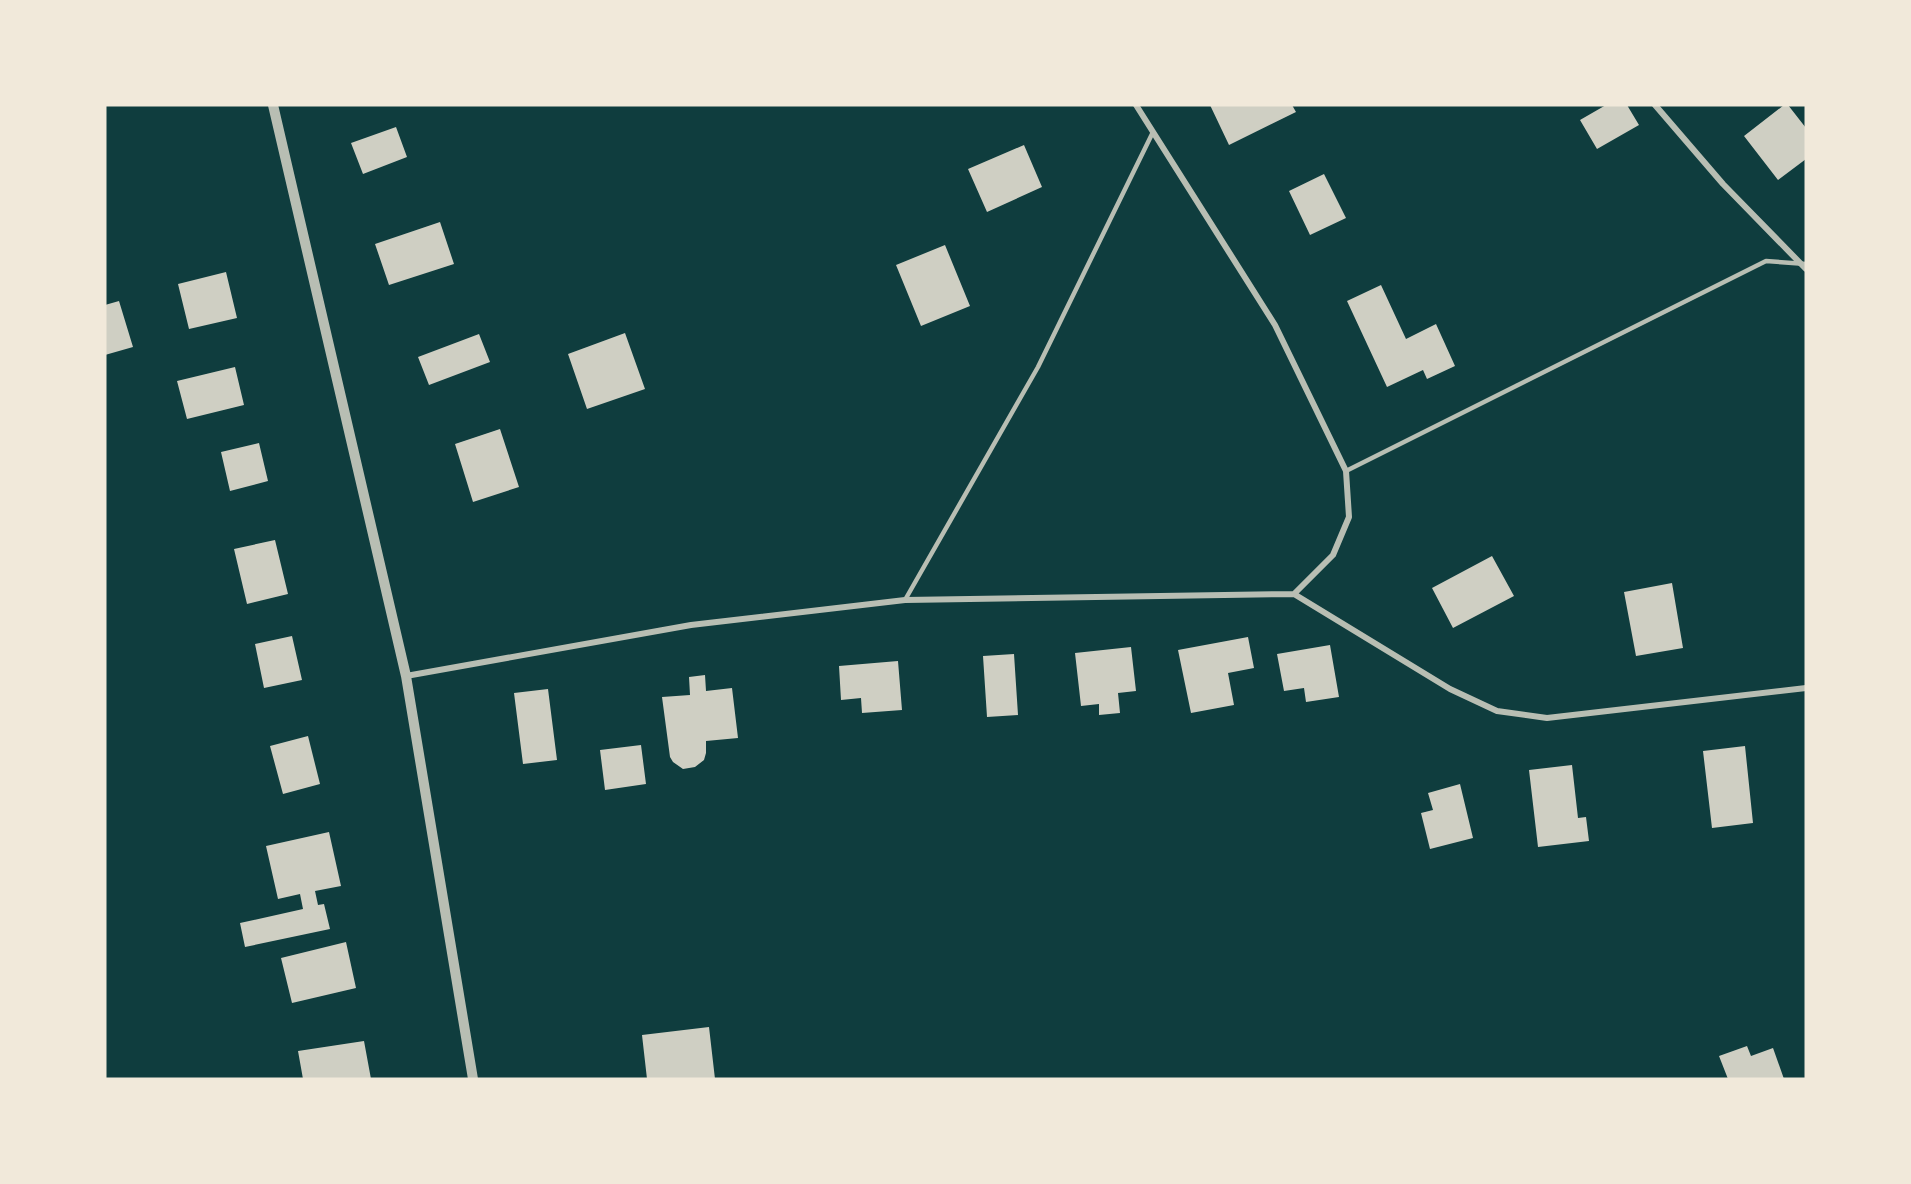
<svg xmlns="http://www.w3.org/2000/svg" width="1911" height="1184" viewBox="0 0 1911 1184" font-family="Rubik,sans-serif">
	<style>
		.building { fill: #cfcfc3 }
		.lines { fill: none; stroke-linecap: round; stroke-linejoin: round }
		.service { stroke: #b8beb3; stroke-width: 4.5 }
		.minor { stroke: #b8beb3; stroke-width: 6 }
		.tertiary { stroke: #b8beb3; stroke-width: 10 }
	</style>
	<rect width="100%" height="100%" fill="#0f3d3e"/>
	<path class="building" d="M 1210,105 L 1292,105 L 1296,112 L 1229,145 Z
		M 1606,105 L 1627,105 L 1639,125 L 1597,149 L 1580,120 Z
		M 1784,105 L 1788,105 L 1806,128 L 1806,159 L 1778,180 L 1744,136 Z
		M 396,127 L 407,157 L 363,174 L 351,143 Z
		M 1024,145 L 1042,187 L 987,212 L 968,169 Z
		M 1324,174 L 1346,218 L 1310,235 L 1289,191 Z
		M 440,222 L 454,264 L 389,285 L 375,244 Z
		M 945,245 L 970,306 L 921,326 L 896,265 Z
		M 226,272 L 237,318 L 189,329 L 178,284 Z
		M 1381,285 L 1406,339 L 1436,324 L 1455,366 L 1427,379 L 1423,370 L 1387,387 L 1347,301 Z
		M 119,301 L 133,347 L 105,355 L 105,305 Z
		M 625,333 L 645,389 L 587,409 L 568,354 Z
		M 479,334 L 490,362 L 429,385 L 418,357 Z
		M 235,367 L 244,405 L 187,419 L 177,381 Z
		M 500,429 L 519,487 L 473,502 L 455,444 Z
		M 259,443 L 268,481 L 230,491 L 221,452 Z
		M 275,540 L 288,594 L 247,604 L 234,549 Z
		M 1492,556 L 1514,596 L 1453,628 L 1432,588 Z
		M 1672,583 L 1683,648 L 1636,656 L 1624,592 Z
		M 292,636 L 302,680 L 264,688 L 255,644 Z
		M 1248,637 L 1254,668 L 1228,673 L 1234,705 L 1191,713 L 1178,650 Z
		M 1330,645 L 1339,697 L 1306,702 L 1304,688 L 1284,691 L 1277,654 Z
		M 1131,647 L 1136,691 L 1118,693 L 1120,713 L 1099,715 L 1099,704 L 1081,706 L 1075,653 Z
		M 1014,654 L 1018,715 L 987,717 L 983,656 Z
		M 898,661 L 902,710 L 862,713 L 861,698 L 841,700 L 839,666 Z
		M 705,675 L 706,691 L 732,688 L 738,738 L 706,741 L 706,753 L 704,760 L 695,767 L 683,769 L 673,762 L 670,757 L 662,697 L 690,695 L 689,677 Z
		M 548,689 L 557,760 L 523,764 L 514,693 Z
		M 308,736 L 320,784 L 283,794 L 270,746 Z
		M 641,745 L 646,784 L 605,790 L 600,750 Z
		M 1745,746 L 1753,823 L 1712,828 L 1703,751 Z
		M 1572,765 L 1578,818 L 1586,817 L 1589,841 L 1538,847 L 1529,770 Z
		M 1460,784 L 1473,838 L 1430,849 L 1421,813 L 1433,810 L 1428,793 Z
		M 329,832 L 341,886 L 315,891 L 318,905 L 324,904 L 330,929 L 245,947 L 240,923 L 303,909 L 300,894 L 278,899 L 266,846 Z
		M 346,942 L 356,988 L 292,1003 L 281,958 Z
		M 709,1027 L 715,1079 L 647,1079 L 642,1035 Z
		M 364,1041 L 371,1079 L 303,1079 L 298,1051 Z
		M 1747,1046 L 1751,1056 L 1773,1048 L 1784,1079 L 1728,1079 L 1719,1056 Z"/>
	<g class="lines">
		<path class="service" d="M 1346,471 L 1766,261 L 1806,264
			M 905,600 L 1038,367 L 1153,132"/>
		<path class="minor" d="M 1136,105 L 1275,325 L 1346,471 L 1349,517 L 1333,555 L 1294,594
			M 1655,105 L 1723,184 L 1806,269
			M 406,676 L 691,625 L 905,600 L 1294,594 L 1450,689 L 1497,711 L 1547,718 L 1806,688"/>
		<path class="tertiary" d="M 273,105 L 406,676 L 473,1079"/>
	</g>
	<rect width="1911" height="1184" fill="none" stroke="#f1e9da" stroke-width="213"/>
</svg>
